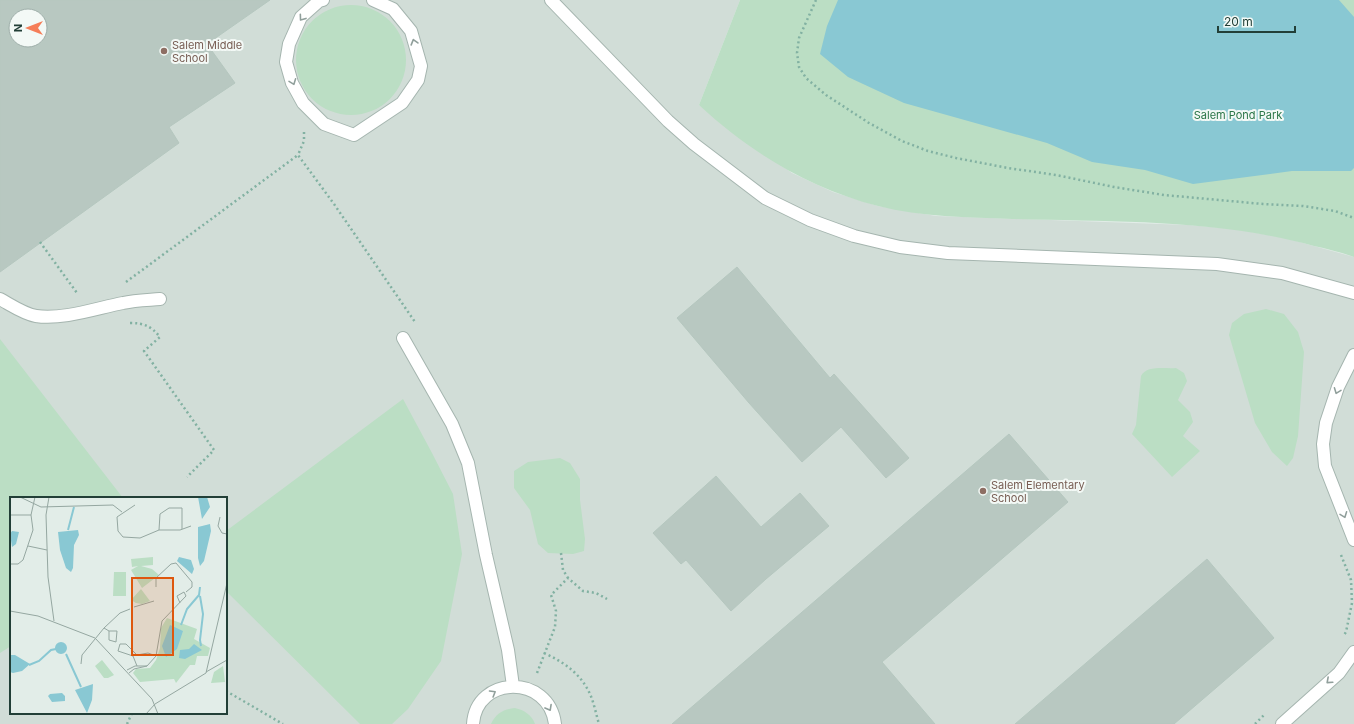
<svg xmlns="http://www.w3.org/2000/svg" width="1354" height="724" viewBox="0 0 1354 724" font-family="Inter,sans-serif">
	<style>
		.built { fill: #d1ddd7; fill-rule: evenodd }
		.green { fill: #bbdec4 }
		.water { fill: #89c8d3 }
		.building { fill: #b8c8c1; stroke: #b5c7bf; fill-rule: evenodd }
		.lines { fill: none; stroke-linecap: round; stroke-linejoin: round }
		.minor-casing { stroke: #a5b5af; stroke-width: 14 }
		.path { stroke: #82b1a2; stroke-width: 2.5; stroke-dasharray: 2 3; stroke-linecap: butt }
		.minor { stroke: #fff; stroke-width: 12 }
		.oneway { stroke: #909f9b }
		.education-dot { fill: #8d6e63; stroke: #f3f9f6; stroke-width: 1.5 }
		.labels { text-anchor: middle; stroke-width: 4; stroke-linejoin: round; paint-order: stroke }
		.education-label { font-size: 11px; fill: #785e54; stroke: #f3f9f6; text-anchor: start }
		.park-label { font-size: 11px; fill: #2b7648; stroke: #f3f9f6 }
		.inset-river { fill: none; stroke: #89c8d3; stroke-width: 2 }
		.inset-road { fill: none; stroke: #95a7a1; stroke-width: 1 }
		.view { fill: #de580e; fill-opacity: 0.15; stroke: #de580e; stroke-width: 2 }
		.inset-edge { fill: none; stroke: #223f37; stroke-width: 2 }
	</style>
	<rect width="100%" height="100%" fill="#e2ede8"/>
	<path class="built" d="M 0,0 L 740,0 L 699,105 L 792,173 L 833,192 L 878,206 L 936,216 L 1188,225 L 1235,229 L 1285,238 L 1354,257 L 1354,724 L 0,724 ZM 16,16 L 40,16 L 40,40 L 16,40 ZM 11,498 L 226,498 L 226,713 L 11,713 Z"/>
	<path class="green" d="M 740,0 L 1354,0 L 1354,257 C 1341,252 1327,249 1314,246 C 1216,219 1113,222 1012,219 C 967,217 922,217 878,206 C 809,188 751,153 699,105 Z
		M296 60a55 55 0 1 1 110 0a55 55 0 1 1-110 0Z
		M 1266,309 L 1284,314 L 1298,332 L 1304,352 L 1298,436 L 1293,458 L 1287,466 L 1272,452 L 1255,423 L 1229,335 L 1232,323 L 1244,314 Z
		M 0,339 L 123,498 L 11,498 L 11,646 L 0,653 Z
		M 1176,368 L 1184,373 L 1187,381 L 1178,400 L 1190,412 L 1193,422 L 1183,436 L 1200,451 L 1172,477 L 1132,434 L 1136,425 L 1141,376 C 1147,365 1164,369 1176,368 Z
		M 403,399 L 432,453 L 453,494 L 462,554 L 441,661 L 408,709 L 392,724 L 360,724 L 226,591 L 226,531 Z
		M 560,458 L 570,463 L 580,479 L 580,500 L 585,539 L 584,551 L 573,554 L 548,553 L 538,544 L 530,510 L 514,488 L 514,471 L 528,462 Z
		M 515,708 C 524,710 532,715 535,724 L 491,724 C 496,713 504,709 515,708 Z"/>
	<path class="water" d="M 838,0 L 1339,0 L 1354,17 L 1354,168 L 1351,171 L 1292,171 L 1193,184 L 1145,170 L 1092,162 L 1047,143 L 904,103 L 848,77 L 820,54 L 827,26 Z"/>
	<path class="building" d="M 0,0 L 270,0 L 207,44 L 235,83 L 169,127 L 179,143 L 0,272 ZM 16,16 L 40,16 L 40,40 L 16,40 Z
		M 737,267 L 830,378 L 834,374 L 909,458 L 886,478 L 841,427 L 802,462 L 749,403 L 677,318 Z
		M 1009,434 L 1068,502 L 882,662 L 935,724 L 672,724 Z
		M 716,476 L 761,527 L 800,493 L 829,526 L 766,579 L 731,611 L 686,560 L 681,564 L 653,533 Z
		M 1207,559 L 1274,638 L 1174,724 L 1015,724 Z"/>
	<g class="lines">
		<defs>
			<path id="minor" d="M 323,0 L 319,1 L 301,17 L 289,44 L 286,62 L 292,83 L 303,103 L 324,124 L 354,135 L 402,103 L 418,80 L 421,66 L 411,31 L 393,9 L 373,0
				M 551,0 L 668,121 L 694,144 L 765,198 L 810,220 L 854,236 L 900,247 L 948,253 L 1217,264 L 1282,273 L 1354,293
				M 0,299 C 11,305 24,314 36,316 C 63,320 97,308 123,303 C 135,300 148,300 160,299
				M 403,338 L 452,424 L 468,463 L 486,555 L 508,650 L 513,686
				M 1354,355 L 1338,387 L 1326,423 L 1323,444 L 1325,466 L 1354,540
				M 473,724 C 476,675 549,674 555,724
				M 1282,724 L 1339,673 L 1354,652"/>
		</defs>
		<use href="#minor" class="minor-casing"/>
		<path class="path" d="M 816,0 L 799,38 L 797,53 L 799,67 L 806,78 L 826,95 L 869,123 L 902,141 L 928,151 L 956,158 L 1008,168 L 1056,175 L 1114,187 L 1164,195 L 1263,204 L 1303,206 L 1335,211 L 1354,218
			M 304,132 L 304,141 L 298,155 L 334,204 L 415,322
			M 40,242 L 77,293
			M 126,282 L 298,155
			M 130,323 C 144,323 151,326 160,337 L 144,351 L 214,450 L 187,477
			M 561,553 L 563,570 L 568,578
			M 1341,555 L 1351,580 L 1352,603 L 1346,632 L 1344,635
			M 544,653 C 564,662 581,674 590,694 C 594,703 596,714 599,724
			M 537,673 L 555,627 L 556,611 L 551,595 L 568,578 L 583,591 L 596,593 L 607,599
			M 226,691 L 283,724
			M 127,724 L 132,713
			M 1255,724 L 1264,715"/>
		<use href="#minor" class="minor"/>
	</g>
	<defs><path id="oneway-chevron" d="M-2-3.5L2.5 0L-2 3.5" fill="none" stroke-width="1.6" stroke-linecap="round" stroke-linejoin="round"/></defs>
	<g class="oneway">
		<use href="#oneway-chevron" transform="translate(302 18) rotate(126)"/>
		<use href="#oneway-chevron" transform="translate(414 42) rotate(-106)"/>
		<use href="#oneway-chevron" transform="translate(293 82) rotate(69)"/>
		<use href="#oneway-chevron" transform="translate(1337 391) rotate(111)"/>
		<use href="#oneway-chevron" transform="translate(1344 515) rotate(69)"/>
		<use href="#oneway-chevron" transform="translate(1329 681) rotate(138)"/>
		<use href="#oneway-chevron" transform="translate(493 693) rotate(-31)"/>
		<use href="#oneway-chevron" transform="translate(549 708) rotate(61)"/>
	</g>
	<g class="education-dot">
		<circle cx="164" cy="51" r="4"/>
		<circle cx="983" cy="491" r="4"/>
	</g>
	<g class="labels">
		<g class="education-label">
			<text x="172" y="49">Salem Middle<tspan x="172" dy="13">School</tspan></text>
			<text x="991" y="489">Salem Elementary<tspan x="991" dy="13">School</tspan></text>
		</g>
		<g class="park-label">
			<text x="1238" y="119">Salem Pond Park</text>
		</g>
	</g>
	<g transform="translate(10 497)">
		<rect width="217" height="217" fill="#e2ede8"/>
		<path d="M 143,60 L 143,68 L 131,69 L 142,72 L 149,78 L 132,91 L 121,73 L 128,69 L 122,70 L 121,62 ZM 104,75 L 116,75 L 116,99 L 103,99 ZM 131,92 L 140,104 L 132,107 L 126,106 L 121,103 ZM 157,121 L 187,132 L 184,142 L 200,151 L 198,159 L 187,159 L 185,168 L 180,168 L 166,186 L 164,182 L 130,185 L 123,176 L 126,172 L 140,171 L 146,163 L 150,151 L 151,131 ZM 92,163 L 104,178 L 98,181 L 94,181 L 85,169 ZM 213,169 L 215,185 L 201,186 L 204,175 Z" fill="#bbdec4"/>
		<path d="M 188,0 L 197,0 L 200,10 L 192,22 ZM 200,27 L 201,34 L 194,64 L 190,69 L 188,61 L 188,30 ZM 68,33 L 69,38 L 64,48 L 63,71 L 61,75 L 56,71 L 50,53 L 48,35 ZM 2,34 L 9,35 L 6,47 L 2,50 L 0,37 ZM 169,60 L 181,63 L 184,72 L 182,77 L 167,64 ZM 160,128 L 173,134 L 167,152 L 156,160 L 152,149 ZM45 151a6 6 0 1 1 12 0a6 6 0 1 1-12 0ZM 184,147 L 192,153 L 175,162 L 169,161 L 170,153 L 179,152 ZM 0,158 L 5,158 L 20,167 L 12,174 L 3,176 L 0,175 ZM 83,187 L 82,203 L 77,216 L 65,193 ZM 52,196 L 55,199 L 55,204 L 42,205 L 38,199 L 40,197 Z" fill="#89c8d3"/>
		<path class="inset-river" d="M 58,33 L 64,10M 190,99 L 193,117 L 190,143 L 191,149M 171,128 L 177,112 L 189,98 L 190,90M 56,157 L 71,190M 19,168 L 29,164 L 41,153 L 46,152"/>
		<path class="inset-road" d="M 10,0 L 31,10 L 103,8 L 112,15M 39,0 L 36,18 L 38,80 L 44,124M 125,8 L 107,20 L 108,34 L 113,40 L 130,41 L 149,33 L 170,33 L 181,29M 0,18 L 21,18M 210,20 L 208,29 L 212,36 L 217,37M 149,33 L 150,17 L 159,11 L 172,11 L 172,32M 18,49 L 37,53M 0,67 L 8,67 L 13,63 L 23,33 L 21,18 L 25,0M 146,90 L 146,81 L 161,67 L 166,66 L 182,85 L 182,90 L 176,95M 124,110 L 144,104M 0,114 L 28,119 L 85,141 L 142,202 L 148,217M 94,131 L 99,134 L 107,134 L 106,145 L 99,143 L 99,134M 71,167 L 72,158 L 94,131 L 110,116 L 120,112M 127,169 L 123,159 L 108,154 L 110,147 L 116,147 L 127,158 L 138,156 L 146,159M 137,169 L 146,159 L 152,124 L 176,99 L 174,95 L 167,99 L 170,106M 117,173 L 125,169 L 137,169 L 124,172 L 119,176M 196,175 L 217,163M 136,217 L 145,207 L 196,176 L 217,86"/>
		<path class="view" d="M 122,81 L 163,81 L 163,158 L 122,158 Z"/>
		<rect width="217" height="217" class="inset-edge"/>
	</g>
	<g transform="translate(28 28) rotate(270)"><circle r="19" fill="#f3f9f6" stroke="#9fafaa"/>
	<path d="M0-3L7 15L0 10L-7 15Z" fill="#f57e59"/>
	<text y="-6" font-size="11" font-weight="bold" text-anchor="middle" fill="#223f37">N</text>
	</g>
	<path d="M1218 26v6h77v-6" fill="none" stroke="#223f37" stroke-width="2"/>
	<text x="1224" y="26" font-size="12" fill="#223f37" stroke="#f3f9f6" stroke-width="3" paint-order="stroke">20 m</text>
</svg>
